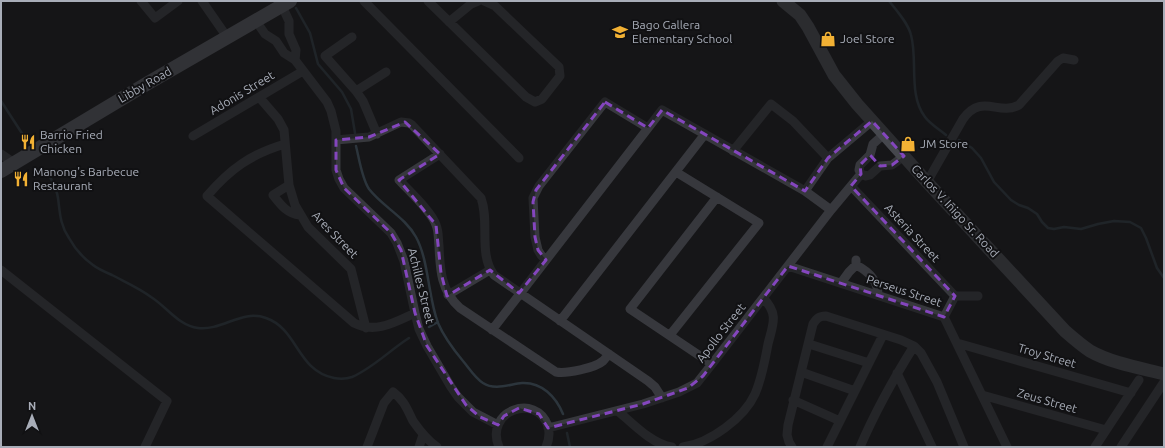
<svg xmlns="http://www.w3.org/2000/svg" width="1165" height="448" viewBox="0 0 1165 448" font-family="Ubuntu,sans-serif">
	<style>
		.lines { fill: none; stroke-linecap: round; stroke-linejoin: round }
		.stream { stroke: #2c353c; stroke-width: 2.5 }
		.minor { stroke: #37383d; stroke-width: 9 }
		.secondary { stroke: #45474d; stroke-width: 13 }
		.primary { stroke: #53555c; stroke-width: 14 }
		.marked { fill: none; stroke: #8446be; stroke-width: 3; stroke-dasharray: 8 5; stroke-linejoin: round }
		.labels { text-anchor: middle; stroke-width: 4; stroke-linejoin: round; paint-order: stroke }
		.poi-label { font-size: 12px; fill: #a8adb8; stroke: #111113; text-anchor: start }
		.street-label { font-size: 12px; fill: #a8adb8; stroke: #111113 }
	</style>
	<rect width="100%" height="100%" fill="#161618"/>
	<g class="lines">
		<path class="stream" d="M 889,1 C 897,11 908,23 911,35 C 918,60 908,95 925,117 C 930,124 939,129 946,135
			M 296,8 L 310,33 L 318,64 L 342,92 L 351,109 L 355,133
			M 1,101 L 25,138
			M 959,140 L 972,148 L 981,158 L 994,182 L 1011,200 L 1019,205 L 1028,208 L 1037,214 L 1042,222 L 1048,228 L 1054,229 L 1064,227 L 1081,229 L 1098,224 L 1114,221 L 1130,222 L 1141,228 L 1146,238 L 1157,268 L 1164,278
			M 356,146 C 359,158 362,179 369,189 C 383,207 405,217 416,237 C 429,261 428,297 438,323 C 444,337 453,349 463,361 C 469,368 475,378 483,383 C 495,391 510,384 522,383 C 542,382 556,397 563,414
			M 48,173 C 52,181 57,189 58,198 C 60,213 60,225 69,238 C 75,249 83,258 93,265 C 98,269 105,272 112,275 C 125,282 139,288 151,297 C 167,307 179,326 198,328 C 222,331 242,309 266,318 C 298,329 297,371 334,378 C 340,379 346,379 352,377 C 373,368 390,350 409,338
			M 429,327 L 438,322
			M 567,433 L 570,447"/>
		<path class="minor" d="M 141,1 L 155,18 L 178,1
			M 202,1 L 227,37
			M 364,1 L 519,158
			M 428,1 L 526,97 L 535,102 L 542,99 L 560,76 L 559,67 L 495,6 L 484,1
			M 282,6 L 289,21 L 289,34 L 296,50 L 295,60
			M 256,21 L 265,34 L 276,41 L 284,53 L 295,60 L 327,102 L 331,111 L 336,131 L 336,170 L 339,179 L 344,188 L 391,233 L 397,243 L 404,261 L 415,313 L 419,329 L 427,346 L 451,387 L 458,397 L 473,412 L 498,425
			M 449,22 L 471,4 L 478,1
			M 352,37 L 325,56 L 356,91 L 363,101 L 377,134
			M 356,91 L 386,72
			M 259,97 L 278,119 L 284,130 L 289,185 L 295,205 L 308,227 L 351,269 L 366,328
			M 193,136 L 303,71
			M 336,140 L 369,137 L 401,122 L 409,123 L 412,125 L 481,198 C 490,222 478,254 494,275 L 648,381 L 655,387 L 662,398
			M 285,144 C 251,154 230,169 207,196 L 354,323 C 376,334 395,322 415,313
			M 733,151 L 771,104 L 793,121 L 828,158
			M 1,154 L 14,163
			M 440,154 L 399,180 C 409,191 432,212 436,225 C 439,232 438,239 439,246 C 440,270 441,291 460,308 L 556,372 C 566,374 595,368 603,361 C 605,359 607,356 609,354
			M 861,174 L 859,170 L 860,165 L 870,155 L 873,144 L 884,134
			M 861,174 L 866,176 L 870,175 L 880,166 L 892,165 L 904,156
			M 927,182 L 963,119 C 982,93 998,116 1019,105 L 1058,61 L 1063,58 L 1074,60
			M 289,185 L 273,195 C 280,204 287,214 300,215
			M 851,186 L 955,296
			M 805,191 L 828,158 L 872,121
			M 546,260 L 541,255 L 538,250 L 535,237 L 533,198 L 539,186 L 605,102 L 648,128
			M 856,265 C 868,271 878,281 878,295
			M 788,266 L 944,317 L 1007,447
			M 1,270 L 167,401 L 145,447
			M 841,283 L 849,272 L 856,265 L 856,260
			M 448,295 L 490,270
			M 955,296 L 978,296
			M 944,317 L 955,296
			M 560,321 L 705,134
			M 492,330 L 662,110 L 805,191 L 831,210
			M 670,335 L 759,223 L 676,172
			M 957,343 L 1131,393
			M 809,344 L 869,363
			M 712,364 L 630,309 L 717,197
			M 801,372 L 855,391
			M 897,373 L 932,447
			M 982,395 L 1106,430
			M 793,400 L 840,421
			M 618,411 C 632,423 653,445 672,447
			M 548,428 L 643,404 L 679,392 L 697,383 L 712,364 L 831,210 L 861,174
			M 367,447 L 384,403 L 393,392 C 404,400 407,409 413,421 C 420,431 427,440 437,447
			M 419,447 L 423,435
			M 499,447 C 484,411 536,392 548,426 C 550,433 549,440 546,447
			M 683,447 C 710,443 744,418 755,394 C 762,378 765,360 768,344 C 773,324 779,314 763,298
			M 792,447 L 789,442 L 787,435 L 788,425 L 813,324 C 817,318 819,316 826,316 L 901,340 L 914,346 L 921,353 L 937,382 L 964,447
			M 827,447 L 883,335
			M 860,447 C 875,412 894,378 914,346
			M 1095,447 L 1139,380
			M 1121,447 L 1164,382"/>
		<path class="secondary" d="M 783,1 L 800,15 L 808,27 L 834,75 L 857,104 L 927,182 L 1065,331 C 1073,338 1081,345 1090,351 C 1111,363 1140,368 1164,374"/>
		<path class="primary" d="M 1,171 L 148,83 L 290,1"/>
	</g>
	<path d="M0 0H1165V448H0ZM 605,102 L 648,128 L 662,110 L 805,191 L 828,158 L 872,121 L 904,156 L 892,165 L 880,166 L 870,155 L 860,165 L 861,174 L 851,186 L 955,296 L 944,317 L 788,266 L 703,376 L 688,388 L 643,404 L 548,428 L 539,414 L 519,408 L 504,416 L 498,425 L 480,417 L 466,405 L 427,346 L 415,313 L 401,250 L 391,233 L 344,188 L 336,170 L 336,140 L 369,137 L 405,122 L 440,154 L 399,180 L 436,225 L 441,273 L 447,296 L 490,270 L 519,293 L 546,260 L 538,250 L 535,237 L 533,202 L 536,190 Z" fill="#161618" fill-opacity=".55" fill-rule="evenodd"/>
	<path class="marked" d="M 605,102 L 648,128 L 662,110 L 805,191 L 828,158 L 872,121 L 904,156 L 892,165 L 880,166 L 870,155 L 860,165 L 861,174 L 851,186 L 955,296 L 944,317 L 788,266 L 703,376 L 688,388 L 643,404 L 548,428 L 539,414 L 519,408 L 504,416 L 498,425 L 480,417 L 466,405 L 427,346 L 415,313 L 401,250 L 391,233 L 344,188 L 336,170 L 336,140 L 369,137 L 405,122 L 440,154 L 399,180 L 436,225 L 441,273 L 447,296 L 490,270 L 519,293 L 546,260 L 538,250 L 535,237 L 533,202 L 536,190 Z"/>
	<defs>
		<symbol id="school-bare" viewBox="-9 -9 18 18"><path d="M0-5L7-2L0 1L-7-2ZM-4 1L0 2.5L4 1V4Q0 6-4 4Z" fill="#f2b134" stroke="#111113" stroke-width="2.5" paint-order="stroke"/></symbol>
		<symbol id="shop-bare" viewBox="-9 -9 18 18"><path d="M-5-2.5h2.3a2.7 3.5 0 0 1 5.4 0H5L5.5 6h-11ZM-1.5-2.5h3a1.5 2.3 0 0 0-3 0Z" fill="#f2b134" stroke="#111113" stroke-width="2.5" paint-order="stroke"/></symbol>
		<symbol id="restaurant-bare" viewBox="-9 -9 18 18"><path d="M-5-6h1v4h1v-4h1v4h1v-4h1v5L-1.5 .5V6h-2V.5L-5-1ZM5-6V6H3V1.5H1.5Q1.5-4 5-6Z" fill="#f2b134" stroke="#111113" stroke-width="2.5" paint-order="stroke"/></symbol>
	</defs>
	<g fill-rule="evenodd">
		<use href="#school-bare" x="609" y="21" width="22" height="22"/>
		<use href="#shop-bare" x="817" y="28" width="22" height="22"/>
		<use href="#restaurant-bare" x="17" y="131" width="22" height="22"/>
		<use href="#shop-bare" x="897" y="133" width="22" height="22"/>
		<use href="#restaurant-bare" x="10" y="168" width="22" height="22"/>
	</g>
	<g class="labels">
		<g class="poi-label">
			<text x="632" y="29">Bago Gallera<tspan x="632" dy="14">Elementary School</tspan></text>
			<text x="840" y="43">Joel Store</text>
			<text x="40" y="139">Barrio Fried<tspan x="40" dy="14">Chicken</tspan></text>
			<text x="920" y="148">JM Store</text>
			<text x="33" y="176">Manong's Barbecue<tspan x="33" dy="14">Restaurant</tspan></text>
		</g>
		<g class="street-label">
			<text transform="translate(145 85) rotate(-30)" y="4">Libby Road</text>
			<text transform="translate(242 93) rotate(-31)" y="4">Adonis Street</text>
			<text transform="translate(955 211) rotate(47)" y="4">Carlos V. Iñigo Sr. Road</text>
			<text transform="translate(912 233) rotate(47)" y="4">Asteria Street</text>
			<text transform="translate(335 235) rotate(46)" y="4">Ares Street</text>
			<text transform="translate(421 286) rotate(76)" y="4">Achilles Street</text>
			<text transform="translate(904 291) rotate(18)" y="4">Perseus Street</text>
			<text transform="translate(721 333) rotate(-52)" y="4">Apollo Street</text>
			<text transform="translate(1047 356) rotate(16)" y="4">Troy Street</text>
			<text transform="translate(1047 401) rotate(16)" y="4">Zeus Street</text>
		</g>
	</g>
	<rect width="1165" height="448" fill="none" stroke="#a8adb8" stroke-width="4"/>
	<g transform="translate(32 416)" stroke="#111113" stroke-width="3" paint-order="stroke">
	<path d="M0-3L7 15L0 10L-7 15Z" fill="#a8adb8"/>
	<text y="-6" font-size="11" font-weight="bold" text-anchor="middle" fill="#a8adb8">N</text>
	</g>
</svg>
